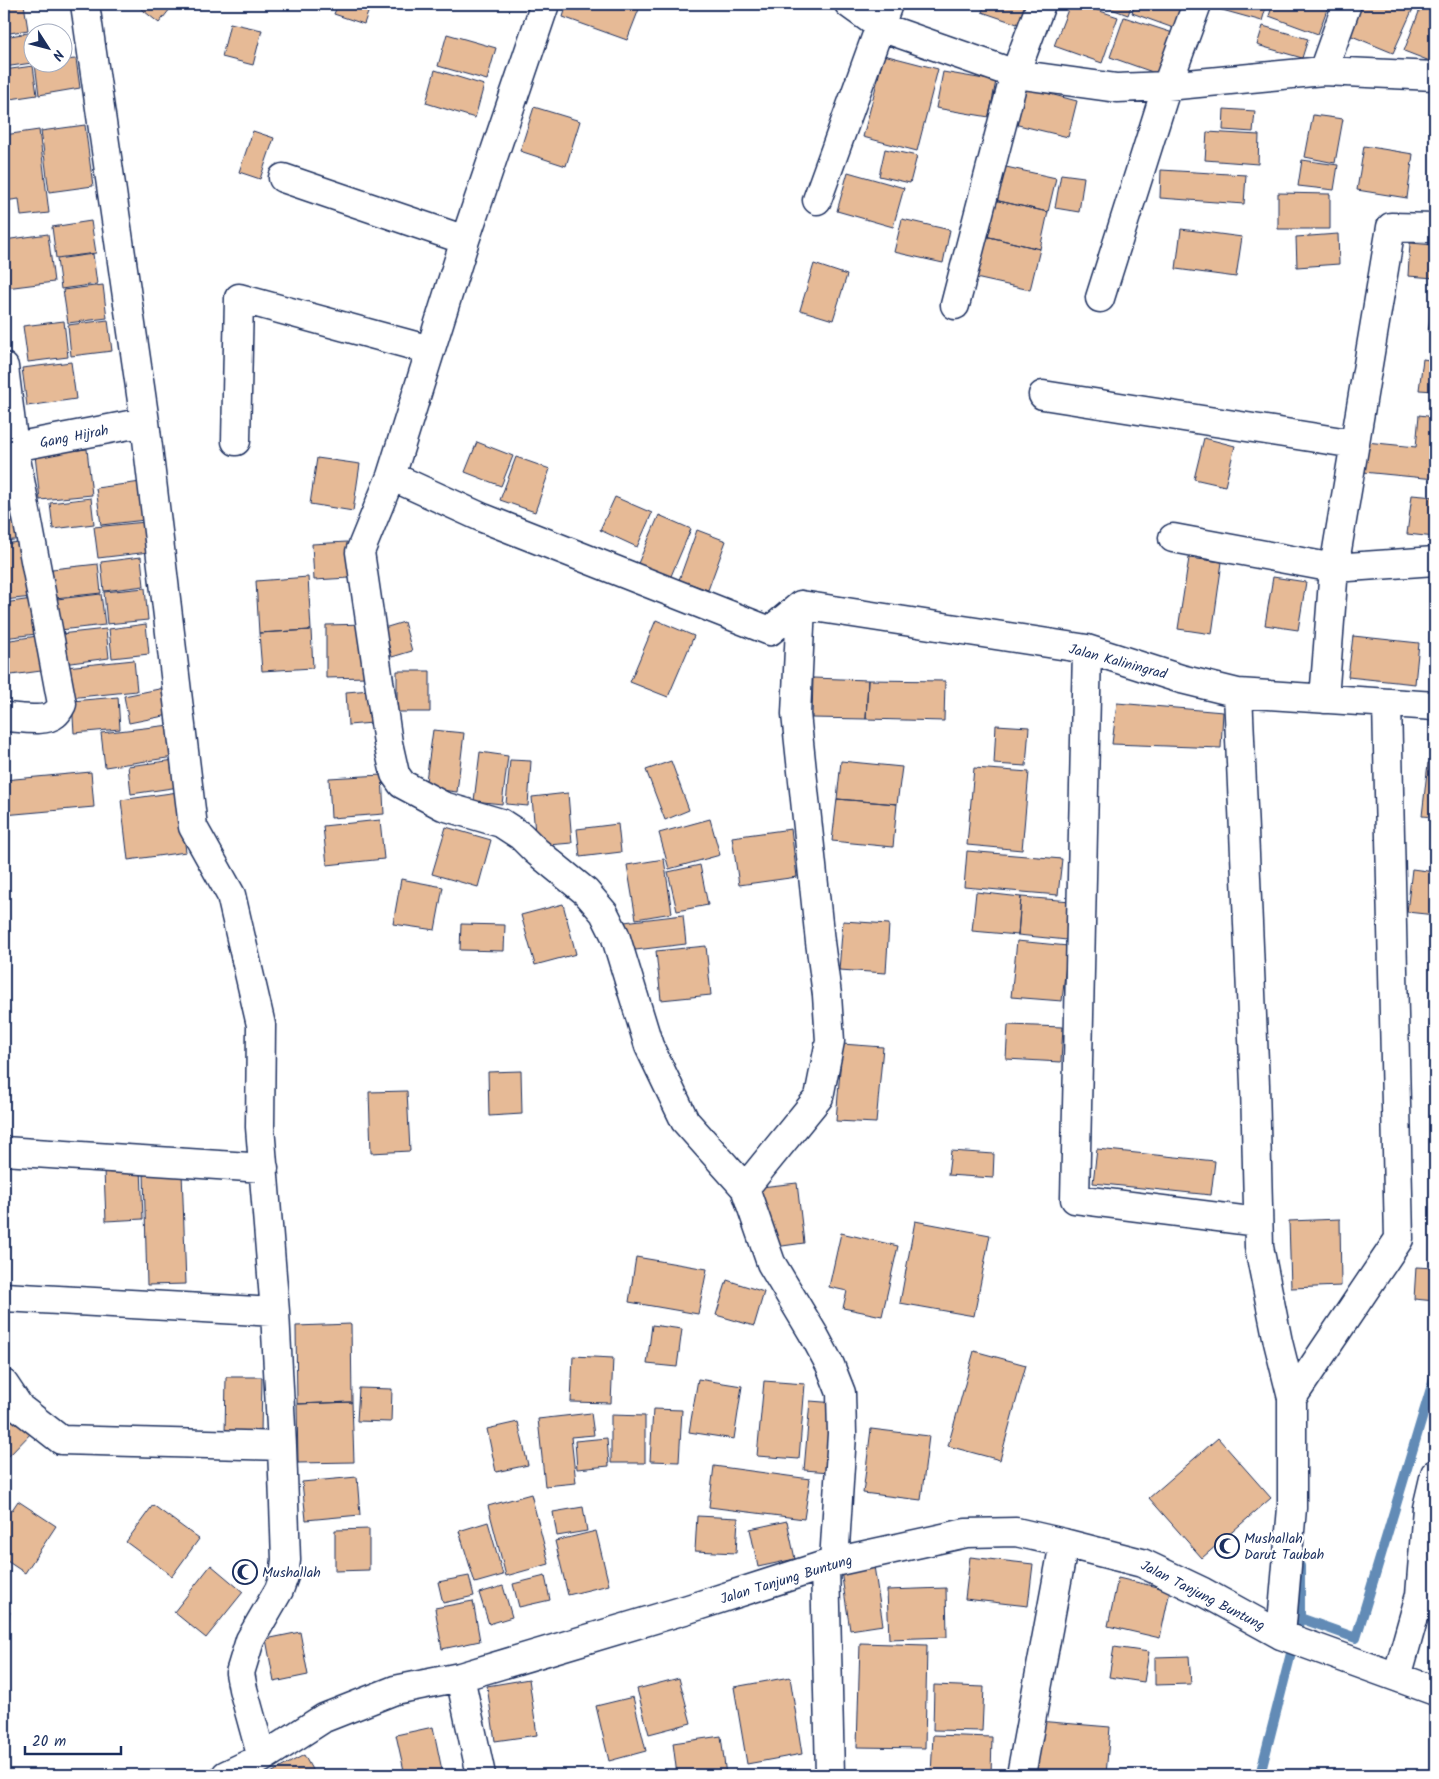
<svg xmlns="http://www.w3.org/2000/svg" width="1439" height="1779" viewBox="0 0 1439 1779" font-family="Kalam,sans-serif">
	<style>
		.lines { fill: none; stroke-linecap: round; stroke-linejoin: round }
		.stream { stroke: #628bb6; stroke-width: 10 }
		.building { fill: #e6ba96; stroke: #1b2f5e }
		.minor-casing { stroke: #1b2f5e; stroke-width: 31 }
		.minor { stroke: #fff; stroke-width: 28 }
		.labels { text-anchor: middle; stroke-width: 4; stroke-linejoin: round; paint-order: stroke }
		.street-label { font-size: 14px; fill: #1b2f5e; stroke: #fff }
		.poi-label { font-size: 14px; fill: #1b2f5e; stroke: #fff; text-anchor: start }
	</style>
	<rect width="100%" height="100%" fill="#fff"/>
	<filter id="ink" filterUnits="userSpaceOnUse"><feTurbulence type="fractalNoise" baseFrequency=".02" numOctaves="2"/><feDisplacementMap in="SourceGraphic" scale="10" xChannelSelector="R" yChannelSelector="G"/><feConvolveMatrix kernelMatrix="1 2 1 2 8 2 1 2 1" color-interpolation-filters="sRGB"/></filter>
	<g filter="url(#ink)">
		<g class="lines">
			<path class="stream" d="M 1300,1618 L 1356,1638 L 1435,1375
				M 1260,1775 L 1300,1618 L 1300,1566"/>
		</g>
		<path class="building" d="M 4,4 L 24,4 L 28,30 L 4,34 Z
			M 135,4 L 174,4 L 159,23 Z
			M 338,4 L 371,4 L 364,24 L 334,14 Z
			M 567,4 L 641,4 L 627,40 L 563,17 Z
			M 985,4 L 1033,4 L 1026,27 L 982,12 Z
			M 1070,4 L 1079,4 L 1118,17 L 1102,63 L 1054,46 Z
			M 1098,4 L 1132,4 L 1128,15 Z
			M 1135,4 L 1185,4 L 1176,29 L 1132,13 Z
			M 1216,4 L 1267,4 L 1262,21 L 1215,8 Z
			M 1273,4 L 1329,4 L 1318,34 L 1269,16 Z
			M 1360,4 L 1415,4 L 1393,53 L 1347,34 Z
			M 1422,4 L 1435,4 L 1435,63 L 1404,51 Z
			M 1124,17 L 1173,33 L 1158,74 L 1110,57 Z
			M 230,23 L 262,30 L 253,65 L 222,57 Z
			M 1263,26 L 1308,39 L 1302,58 L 1257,45 Z
			M 28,33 L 32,63 L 4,67 L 4,37 Z
			M 447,34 L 496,48 L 487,80 L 438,66 Z
			M 884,55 L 938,69 L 917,151 L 863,137 Z
			M 76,59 L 80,88 L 39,95 L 35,64 L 62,62 L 62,60 Z
			M 33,66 L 37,95 L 4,100 L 4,70 Z
			M 435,70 L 484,85 L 475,118 L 426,103 Z
			M 943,72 L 996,81 L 989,117 L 936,108 Z
			M 1023,87 L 1077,101 L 1068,137 L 1014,124 Z
			M 534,107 L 580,121 L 566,166 L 520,151 Z
			M 1224,109 L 1255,111 L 1253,132 L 1223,130 Z
			M 1313,115 L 1343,119 L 1335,163 L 1305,157 Z
			M 85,125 L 93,186 L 49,192 L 41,131 Z
			M 39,130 L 49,213 L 21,216 L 19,199 L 4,201 L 4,135 Z
			M 253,131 L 274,138 L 260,179 L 239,172 Z
			M 1207,132 L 1259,135 L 1258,164 L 1205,160 Z
			M 1364,146 L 1413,154 L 1407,198 L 1357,190 Z
			M 885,149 L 917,156 L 910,183 L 879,176 Z
			M 1302,160 L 1338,165 L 1334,190 L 1298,186 Z
			M 997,165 L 1056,178 L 1048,212 L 990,199 Z
			M 1161,170 L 1246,175 L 1244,204 L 1160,198 Z
			M 848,172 L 904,188 L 893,227 L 837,211 Z
			M 1061,174 L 1084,177 L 1079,212 L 1055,208 Z
			M 1278,193 L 1330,194 L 1330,229 L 1278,229 Z
			M 990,199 L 1048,212 L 1040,249 L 981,235 Z
			M 902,219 L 950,230 L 943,263 L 894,252 Z
			M 91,221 L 96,253 L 56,258 L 52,227 Z
			M 1181,229 L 1242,237 L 1236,277 L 1176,269 Z
			M 48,234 L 54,282 L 6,288 L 4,269 L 4,240 Z
			M 1338,234 L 1339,264 L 1297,267 L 1296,237 Z
			M 981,235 L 1040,249 L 1030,290 L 971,277 Z
			M 1410,243 L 1435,245 L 1435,278 L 1408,276 Z
			M 93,254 L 97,284 L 61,289 L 57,259 Z
			M 814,264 L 847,275 L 833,320 L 800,310 Z
			M 103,285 L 107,318 L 68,323 L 63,290 Z
			M 1432,303 L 1435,303 L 1435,333 L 1428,332 Z
			M 108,320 L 112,351 L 71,356 L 68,325 Z
			M 64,321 L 68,357 L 28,362 L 23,326 Z
			M 1423,359 L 1435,361 L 1435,391 L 1419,390 Z
			M 71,362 L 76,399 L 27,406 L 22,368 Z
			M 1419,415 L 1435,417 L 1435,479 L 1363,472 L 1366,442 L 1416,447 Z
			M 1204,438 L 1235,446 L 1225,486 L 1194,479 Z
			M 477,442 L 513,456 L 501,486 L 465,472 Z
			M 87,449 L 92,495 L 40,500 L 35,455 Z
			M 516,457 L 550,469 L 535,512 L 500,500 Z
			M 317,458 L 360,464 L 353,511 L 310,504 Z
			M 16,482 L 23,539 L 4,541 L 4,484 Z
			M 141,482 L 145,520 L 101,525 L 96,488 Z
			M 1412,495 L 1435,497 L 1435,537 L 1407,534 Z
			M 615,497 L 652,513 L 637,547 L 600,530 Z
			M 91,498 L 94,524 L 53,529 L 50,503 Z
			M 659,515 L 691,529 L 668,583 L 636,568 Z
			M 146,522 L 149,552 L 98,558 L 94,527 Z
			M 697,530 L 726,541 L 708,590 L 679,580 Z
			M 25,541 L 32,597 L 4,600 L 4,544 Z
			M 347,542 L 349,578 L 314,580 L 312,544 Z
			M 141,557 L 144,586 L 104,591 L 101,562 Z
			M 1189,558 L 1222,562 L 1212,634 L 1178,629 Z
			M 98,564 L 101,593 L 55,598 L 52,569 Z
			M 308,577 L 311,630 L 259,633 L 256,581 Z
			M 1273,577 L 1306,582 L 1298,630 L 1265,625 Z
			M 145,588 L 148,620 L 107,624 L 104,592 Z
			M 101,594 L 105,625 L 60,630 L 57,599 Z
			M 32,599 L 36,634 L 4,638 L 4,603 Z
			M 656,620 L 694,636 L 668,697 L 630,682 Z
			M 404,622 L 412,651 L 392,657 L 384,628 Z
			M 146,624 L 149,654 L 112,658 L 109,629 Z
			M 367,624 L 367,677 L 326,678 L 326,625 Z
			M 106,629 L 109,658 L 63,664 L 60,634 Z
			M 311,630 L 313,668 L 262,671 L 259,633 Z
			M 37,636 L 41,671 L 4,676 L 4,641 Z
			M 1353,636 L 1419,643 L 1415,684 L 1348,677 Z
			M 134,660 L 137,691 L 69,698 L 66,667 Z
			M 397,671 L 430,671 L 430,712 L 397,712 Z
			M 813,678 L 868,680 L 866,719 L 812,718 Z
			M 868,680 L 945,681 L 944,721 L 866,719 Z
			M 164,688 L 169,715 L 129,723 L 124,696 Z
			M 371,690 L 373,723 L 348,725 L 346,692 Z
			M 118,697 L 120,729 L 74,733 L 72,701 Z
			M 1117,703 L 1223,712 L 1221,748 L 1112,744 Z
			M 170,725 L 174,757 L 105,767 L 101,733 Z
			M 996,725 L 1029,727 L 1026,766 L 994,764 Z
			M 433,730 L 464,733 L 457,792 L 425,788 Z
			M 480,752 L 508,756 L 502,804 L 474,801 Z
			M 175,760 L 179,787 L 131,794 L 128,766 Z
			M 510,760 L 531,761 L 528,806 L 506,804 Z
			M 671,761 L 689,810 L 665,820 L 646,770 Z
			M 841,761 L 902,767 L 897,804 L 837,799 Z
			M 1428,763 L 1435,764 L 1435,817 L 1422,816 Z
			M 974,768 L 1029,772 L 1022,850 L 967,845 Z
			M 91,772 L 94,807 L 4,815 L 4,780 Z
			M 382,775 L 384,814 L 331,818 L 329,778 Z
			M 178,792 L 186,852 L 128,860 L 121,800 Z
			M 568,793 L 572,843 L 536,846 L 532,797 Z
			M 837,799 L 897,804 L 893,847 L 832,841 Z
			M 710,819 L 720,855 L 669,869 L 659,833 Z
			M 380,820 L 384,859 L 327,865 L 323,826 Z
			M 1434,821 L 1435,821 L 1435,862 L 1431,862 Z
			M 618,824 L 621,852 L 580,857 L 577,829 Z
			M 446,827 L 491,840 L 478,887 L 432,874 Z
			M 791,829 L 797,877 L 739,885 L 732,837 Z
			M 967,851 L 1062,859 L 1058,895 L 964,887 Z
			M 664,859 L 672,913 L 636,919 L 627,865 Z
			M 700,865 L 708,905 L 677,911 L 668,872 Z
			M 1412,869 L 1435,872 L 1435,915 L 1407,912 Z
			M 401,879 L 443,887 L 435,930 L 393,924 Z
			M 976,892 L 1021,897 L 1018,935 L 972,931 Z
			M 1021,897 L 1071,901 L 1067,940 L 1018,935 Z
			M 563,904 L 576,954 L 535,965 L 521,915 Z
			M 683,915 L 686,944 L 627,951 L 624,922 Z
			M 843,921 L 889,924 L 886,973 L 839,970 Z
			M 461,924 L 505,925 L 504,951 L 460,950 Z
			M 1017,941 L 1068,946 L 1062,1001 L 1011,997 Z
			M 706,946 L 711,995 L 661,1000 L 656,951 Z
			M 1008,1025 L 1063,1027 L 1061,1062 L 1006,1059 Z
			M 842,1044 L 883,1047 L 876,1123 L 836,1121 Z
			M 521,1071 L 522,1114 L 489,1116 L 488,1072 Z
			M 407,1091 L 410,1151 L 371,1153 L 369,1092 Z
			M 1097,1149 L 1215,1161 L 1211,1195 L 1093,1183 Z
			M 951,1151 L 994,1154 L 993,1178 L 948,1175 Z
			M 141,1168 L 143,1219 L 106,1221 L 104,1170 Z
			M 182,1172 L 186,1284 L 147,1285 L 144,1173 Z
			M 797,1183 L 804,1243 L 768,1248 L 761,1187 Z
			M 1340,1219 L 1341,1286 L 1291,1288 L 1289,1221 Z
			M 915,1221 L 990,1235 L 974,1316 L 900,1303 Z
			M 841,1233 L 898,1246 L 882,1316 L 843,1308 L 847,1291 L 829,1287 Z
			M 636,1257 L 707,1269 L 698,1314 L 629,1302 Z
			M 1416,1267 L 1435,1268 L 1435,1301 L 1414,1299 Z
			M 727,1280 L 764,1292 L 754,1326 L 716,1315 Z
			M 351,1324 L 352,1402 L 297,1404 L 296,1326 Z
			M 652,1325 L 682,1329 L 677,1367 L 647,1364 Z
			M 974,1351 L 1026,1365 L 1000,1460 L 948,1446 Z
			M 573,1356 L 613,1358 L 611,1403 L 571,1402 Z
			M 226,1377 L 262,1377 L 261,1434 L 225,1434 Z
			M 698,1379 L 742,1386 L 734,1439 L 689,1432 Z
			M 764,1381 L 805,1384 L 799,1459 L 757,1456 Z
			M 359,1388 L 392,1389 L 391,1422 L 357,1421 Z
			M 810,1401 L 836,1403 L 830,1472 L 804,1470 Z
			M 4,1402 L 34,1430 L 9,1456 L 4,1451 Z
			M 352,1402 L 354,1462 L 298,1463 L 297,1404 Z
			M 653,1409 L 682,1410 L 679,1462 L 650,1461 Z
			M 591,1413 L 594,1435 L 571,1437 L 576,1483 L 545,1486 L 538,1419 Z
			M 611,1415 L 645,1416 L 645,1463 L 611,1463 Z
			M 518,1422 L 528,1465 L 496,1472 L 487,1429 Z
			M 871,1429 L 929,1436 L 921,1500 L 863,1493 Z
			M 607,1438 L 609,1466 L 577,1469 L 575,1441 Z
			M 1218,1438 L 1271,1498 L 1202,1558 L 1149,1498 Z
			M 714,1466 L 810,1479 L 804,1519 L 709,1507 Z
			M 357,1477 L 360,1515 L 306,1520 L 302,1482 Z
			M 531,1494 L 549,1564 L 506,1576 L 488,1506 Z
			M 18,1501 L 56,1526 L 25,1573 L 4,1559 L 4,1505 L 12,1510 Z
			M 153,1505 L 199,1539 L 172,1576 L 126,1542 Z
			M 583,1507 L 587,1531 L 557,1536 L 553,1512 Z
			M 697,1516 L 738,1518 L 736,1553 L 695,1551 Z
			M 787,1521 L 795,1559 L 758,1567 L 750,1529 Z
			M 488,1522 L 503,1575 L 475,1583 L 459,1531 Z
			M 369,1529 L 369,1570 L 335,1571 L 335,1530 Z
			M 596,1531 L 609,1585 L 568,1595 L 555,1541 Z
			M 970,1557 L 1033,1564 L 1028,1606 L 965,1599 Z
			M 211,1565 L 243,1592 L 206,1638 L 174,1612 Z
			M 874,1566 L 883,1625 L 850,1630 L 841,1571 Z
			M 469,1576 L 474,1596 L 443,1603 L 438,1582 Z
			M 545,1576 L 550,1600 L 519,1607 L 513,1584 Z
			M 1118,1578 L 1170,1590 L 1160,1638 L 1108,1626 Z
			M 503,1586 L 512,1617 L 489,1624 L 479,1593 Z
			M 946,1588 L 947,1637 L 889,1639 L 887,1590 Z
			M 473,1601 L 480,1641 L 442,1649 L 435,1608 Z
			M 4,1611 L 10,1612 L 4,1644 Z
			M 300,1632 L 308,1675 L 274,1682 L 266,1639 Z
			M 860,1643 L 927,1645 L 925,1748 L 857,1747 Z
			M 1114,1647 L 1149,1652 L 1144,1682 L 1109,1677 Z
			M 1189,1656 L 1191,1684 L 1155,1685 L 1155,1657 Z
			M 790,1677 L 802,1754 L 747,1764 L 734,1687 Z
			M 679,1678 L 691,1723 L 649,1734 L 637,1689 Z
			M 529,1679 L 537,1735 L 495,1741 L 487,1686 Z
			M 934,1685 L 984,1687 L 982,1731 L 933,1730 Z
			M 633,1697 L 646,1751 L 609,1761 L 596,1706 Z
			M 1038,1721 L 1110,1727 L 1106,1775 L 1034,1775 Z
			M 433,1727 L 443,1775 L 405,1775 L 396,1735 Z
			M 933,1735 L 992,1737 L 991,1775 L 931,1775 Z
			M 721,1736 L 726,1775 L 677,1775 L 673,1743 Z
			M 304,1755 L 315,1775 L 267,1775 Z"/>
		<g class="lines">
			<defs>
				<path id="minor" d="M 85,4 L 145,422 L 193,827 L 231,895 L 261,1025 L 260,1127 L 275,1312 L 282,1446 L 286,1560 L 284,1576 L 279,1590 L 250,1640 L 240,1673 L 243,1689 L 262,1758
					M 545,4 L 465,240 L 391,476 L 360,552 L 388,743 L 395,774 L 402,784 L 443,806 L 501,823 L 521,836 L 536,851 L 586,892 L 604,913 L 615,935 L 649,1046 L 685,1121 L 745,1188
					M 849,4 L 881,27 L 1015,74 L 1117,88 L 1167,86 L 1323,71 L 1435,76
					M 1323,71 L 1347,4
					M 283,178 L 465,240
					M 817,200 L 888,4
					M 1100,298 L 1167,86 L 1197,4
					M 955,305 L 1015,74 L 1041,4
					M 4,367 L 14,448 L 62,704 C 60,708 58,712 55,714 C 45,723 17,717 4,717
					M 1043,395 L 1355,444
					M 236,441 L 239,298 L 430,350
					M 4,449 L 145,422
					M 391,476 L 483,518 L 770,631 L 801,605
					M 1173,538 L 1334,568 L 1391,227 L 1435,228
					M 801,605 L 796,714 L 820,942 L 827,995 L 830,1041 L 819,1097 L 745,1188 L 771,1263 L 814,1335 L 830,1365 L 841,1393 L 842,1434 L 834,1562
					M 801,605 L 1087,649 L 1181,679 L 1238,693 L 1435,706
					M 1087,649 L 1075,1199 L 1258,1222
					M 1238,693 L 1255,1085 L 1259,1247 L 1278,1342 L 1292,1398 L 1292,1508 L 1281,1635
					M 1324,699 L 1334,568 L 1435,561
					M 4,1151 L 264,1168
					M 4,1297 L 275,1312
					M 4,1384 L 20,1408 L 61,1440 L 282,1446
					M 1292,1398 L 1399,1239 L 1387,703
					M 825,1565 L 830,1775
					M 460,1677 L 481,1775
					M 1397,1677 L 1420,1595 L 1427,1508 L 1435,1474
					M 226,1775 L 262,1758 L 324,1718 L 395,1690 L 460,1677 L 688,1609 L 834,1562 L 966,1533 L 1016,1532 L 1064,1543 L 1142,1563 L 1203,1592 L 1281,1635 L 1435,1691
					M 1021,1775 L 1064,1543"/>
			</defs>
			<use href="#minor" class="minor-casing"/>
			<use href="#minor" class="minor"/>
		</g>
	</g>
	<defs>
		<symbol id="mosque-ring" viewBox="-11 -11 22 22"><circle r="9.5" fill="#fff" stroke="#1b2f5e" stroke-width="1.5"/><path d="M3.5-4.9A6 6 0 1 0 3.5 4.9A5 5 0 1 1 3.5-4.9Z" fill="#1b2f5e"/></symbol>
	</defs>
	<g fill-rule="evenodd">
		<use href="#mosque-ring" x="1213" y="1532" width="28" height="28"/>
		<use href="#mosque-ring" x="231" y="1558" width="28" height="28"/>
	</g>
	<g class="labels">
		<g class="street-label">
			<text transform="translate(74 436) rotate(-11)" y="5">Gang Hijrah</text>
			<text transform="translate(1118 661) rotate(15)" y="5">Jalan Kaliningrad</text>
			<text transform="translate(786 1579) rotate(-17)" y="5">Jalan Tanjung Buntung</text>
			<text transform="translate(1203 1595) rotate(27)" y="5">Jalan Tanjung Buntung</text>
		</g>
		<g class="poi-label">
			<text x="1244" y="1543">Mushallah<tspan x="1244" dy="16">Darut Taubah</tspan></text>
			<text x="262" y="1577">Mushallah</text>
		</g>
	</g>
	<rect width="1439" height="1779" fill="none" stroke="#fff" stroke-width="20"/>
	<rect x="10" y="10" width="1419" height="1759" fill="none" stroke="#1b2f5e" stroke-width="2" filter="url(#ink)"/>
	<g transform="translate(48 48) rotate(126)"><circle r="24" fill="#ffffff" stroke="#a4acbf"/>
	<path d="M0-4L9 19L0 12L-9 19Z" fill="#1b2f5e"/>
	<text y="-8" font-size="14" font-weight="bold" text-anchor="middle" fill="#1b2f5e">N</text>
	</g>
	<path d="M25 1746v8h96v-8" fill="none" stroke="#1b2f5e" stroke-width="2.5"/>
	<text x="32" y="1746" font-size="15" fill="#1b2f5e" stroke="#ffffff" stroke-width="4" paint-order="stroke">20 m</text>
</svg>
